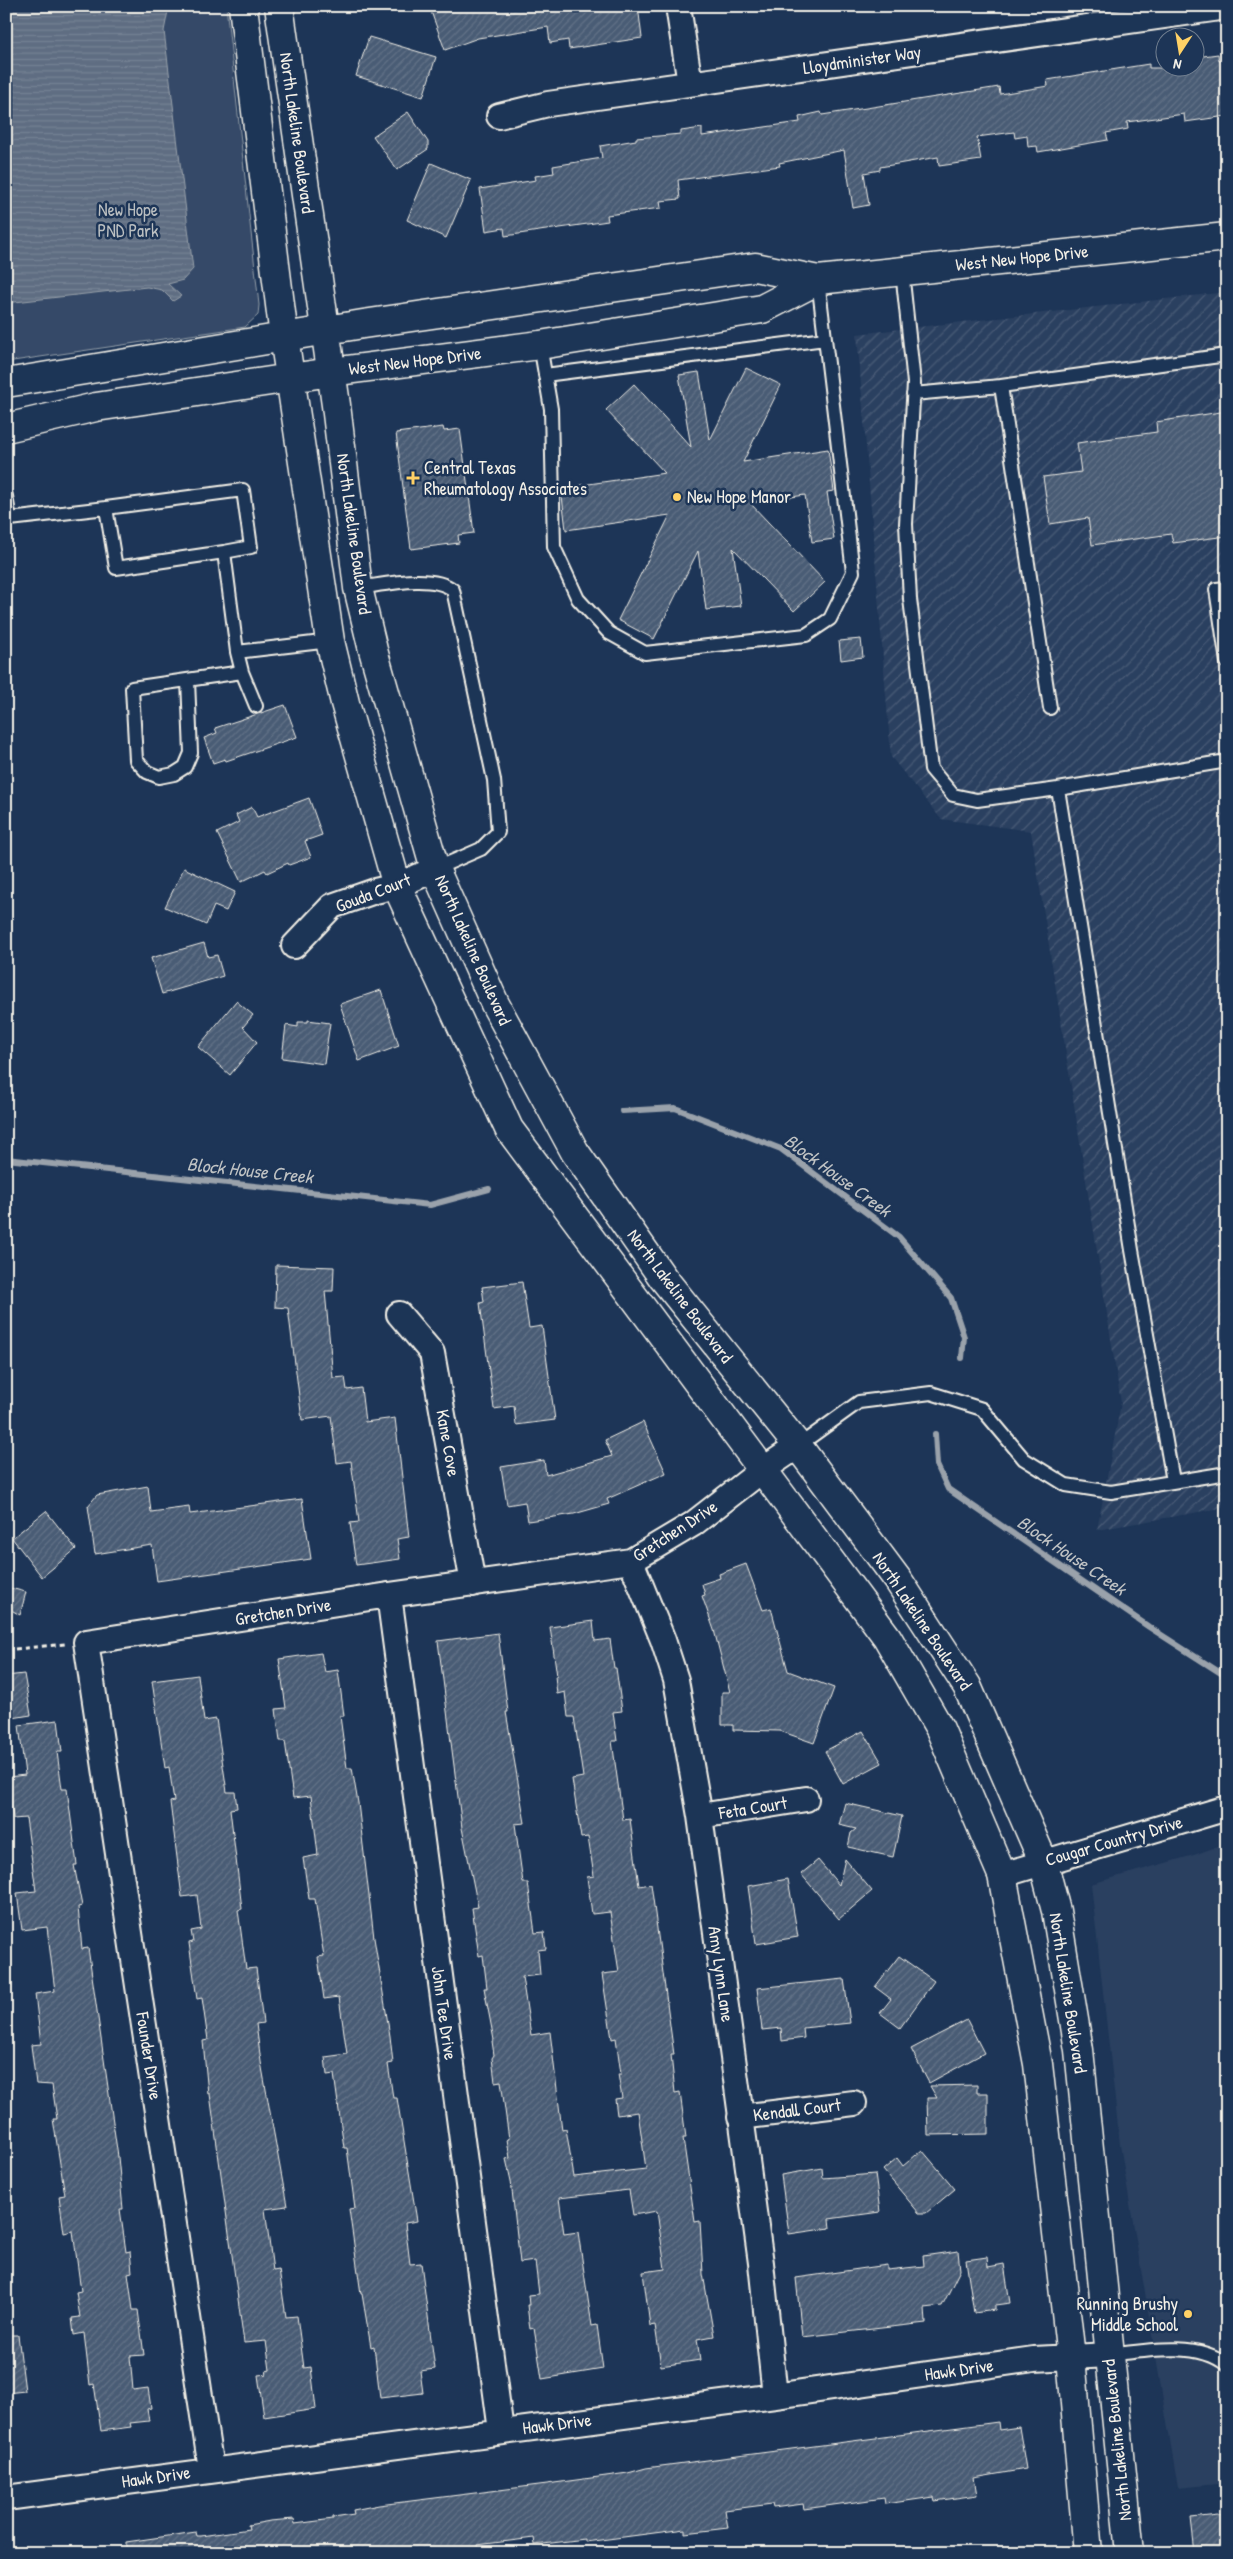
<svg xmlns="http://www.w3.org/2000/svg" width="1233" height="2559" viewBox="0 0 1233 2559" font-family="'Patrick Hand',sans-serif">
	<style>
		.built { fill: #2a4060 }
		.industrial { fill: url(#industrial-furrows) }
		.green { fill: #354a67; stroke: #949ea8 }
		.water { fill: url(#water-rules); stroke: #9aa2ab }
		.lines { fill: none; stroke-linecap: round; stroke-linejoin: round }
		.stream { stroke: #9aa2ab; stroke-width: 6 }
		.building { fill: url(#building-hatch); stroke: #f4f1e8 }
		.lane-casing { stroke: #f4f1e8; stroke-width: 16 }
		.street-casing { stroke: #f4f1e8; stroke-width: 28 }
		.secondary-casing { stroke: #f4f1e8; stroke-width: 31 }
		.path { stroke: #f4f1e8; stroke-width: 3; stroke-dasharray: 5 4; stroke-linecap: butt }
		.lane { stroke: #1d3557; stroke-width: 12 }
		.street { stroke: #1d3557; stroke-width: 24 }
		.secondary { stroke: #1d3557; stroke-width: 28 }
		.poi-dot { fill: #ffd166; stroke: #1d3557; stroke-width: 2 }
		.labels { text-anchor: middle; stroke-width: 5; stroke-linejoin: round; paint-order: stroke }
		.street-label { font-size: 18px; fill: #f4f1e8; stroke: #1d3557 }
		.park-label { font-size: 18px; fill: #bbbfc1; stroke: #1d3557 }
		.poi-label { font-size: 18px; fill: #f4f1e8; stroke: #1d3557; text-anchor: start }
		.water-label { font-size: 19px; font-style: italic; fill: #c0c3c4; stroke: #1d3557 }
	</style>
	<defs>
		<pattern id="industrial-furrows" width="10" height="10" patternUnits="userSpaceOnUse" patternTransform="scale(1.25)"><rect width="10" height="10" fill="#2a4060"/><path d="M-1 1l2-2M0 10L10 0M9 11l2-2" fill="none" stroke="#4a5c77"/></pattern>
		<pattern id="water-rules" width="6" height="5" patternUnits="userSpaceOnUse" patternTransform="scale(1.25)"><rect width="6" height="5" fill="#5e6d82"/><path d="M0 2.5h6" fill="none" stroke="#768294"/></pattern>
		<pattern id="building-hatch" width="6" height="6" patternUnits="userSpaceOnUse" patternTransform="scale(1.25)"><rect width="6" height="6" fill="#485b74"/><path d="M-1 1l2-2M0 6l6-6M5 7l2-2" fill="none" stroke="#637388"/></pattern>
	</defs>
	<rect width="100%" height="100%" fill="#1d3557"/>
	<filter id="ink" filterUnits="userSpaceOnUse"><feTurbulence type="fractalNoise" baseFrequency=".02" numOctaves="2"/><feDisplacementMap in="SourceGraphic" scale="10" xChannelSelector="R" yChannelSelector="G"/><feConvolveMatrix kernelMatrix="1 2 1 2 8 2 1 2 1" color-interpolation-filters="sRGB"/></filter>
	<g filter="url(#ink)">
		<path class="built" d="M 1227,1843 L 1227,2483 L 1178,2488 L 1120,2145 L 1091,1884 L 1194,1855 Z"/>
		<path class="industrial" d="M 1227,292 L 1227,1507 L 1097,1530 L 1121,1403 L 1031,831 L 941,819 L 891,757 L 857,334 Z"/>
		<path class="green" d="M 6,6 L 226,6 L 259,305 L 258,315 L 245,327 L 6,362 Z"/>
		<path class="water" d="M 6,6 L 169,6 L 164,31 L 193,269 L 183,280 L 168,284 L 181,296 L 173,301 L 162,290 L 147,287 L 6,303 Z"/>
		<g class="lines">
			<path class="stream" d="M 622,1111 L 675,1108 L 781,1149 L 899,1237 L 951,1298 L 964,1337 L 962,1358
				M 6,1159 L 430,1205 L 489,1189
				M 935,1434 L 937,1465 L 948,1489 L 1149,1627 L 1227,1677"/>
		</g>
		<path class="building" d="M 429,6 L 638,6 L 642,38 L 569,49 L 568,40 L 550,43 L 548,27 L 478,38 L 445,50 Z
			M 369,37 L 436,57 L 423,97 L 356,76 Z
			M 1218,54 L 1219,61 L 1227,60 L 1227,116 L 1185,122 L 1184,114 L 1127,122 L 1128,129 L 1106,133 L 1108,140 L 1038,152 L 1037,146 L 1028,147 L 1027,136 L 1015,138 L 1014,132 L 977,137 L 981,160 L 939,166 L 938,157 L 880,167 L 880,170 L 864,173 L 869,205 L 853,208 L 844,150 L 779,163 L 780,166 L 678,180 L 680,199 L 660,201 L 661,208 L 607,215 L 608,221 L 505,236 L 504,228 L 486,231 L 480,189 L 536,180 L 535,176 L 554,173 L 553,166 L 602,158 L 600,146 L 636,140 L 636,138 L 681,134 L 681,131 L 702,128 L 702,136 L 800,122 L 799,117 L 821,112 L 822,115 L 999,87 L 1000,94 L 1048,86 L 1047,80 L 1149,64 L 1149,68 L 1196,68 L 1196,57 Z
			M 408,112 L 428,142 L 428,149 L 397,170 L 373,136 Z
			M 431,163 L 471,180 L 446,238 L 407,220 Z
			M 746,368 L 781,385 L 743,462 L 828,449 L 834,491 L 827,492 L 834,539 L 812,542 L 805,495 L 750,503 L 825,582 L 794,611 L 733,548 L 741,606 L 706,610 L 698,551 L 654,639 L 618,620 L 670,515 L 566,530 L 561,488 L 665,473 L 606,410 L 634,384 L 691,447 L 679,375 L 699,372 L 710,440 Z
			M 1227,411 L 1227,536 L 1173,543 L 1171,534 L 1092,545 L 1088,518 L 1050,524 L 1043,477 L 1081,472 L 1077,443 L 1157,432 L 1156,422 Z
			M 443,427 L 444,431 L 460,429 L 474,533 L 458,535 L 459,543 L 411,549 L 396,433 Z
			M 861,639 L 863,657 L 841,660 L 839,641 Z
			M 285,705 L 297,737 L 226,761 L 225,759 L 213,763 L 204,738 L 217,733 L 215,728 Z
			M 309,798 L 322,835 L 305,841 L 311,857 L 289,865 L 288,863 L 267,873 L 265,870 L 241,882 L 217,833 L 239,822 L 236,815 L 252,807 L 257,817 Z
			M 184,868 L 235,892 L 226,911 L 214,906 L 206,925 L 165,907 Z
			M 204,943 L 208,957 L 217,955 L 223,976 L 162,994 L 151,958 Z
			M 381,990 L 399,1046 L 359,1061 L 340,1004 Z
			M 236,1001 L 253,1015 L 243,1027 L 257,1042 L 230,1075 L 198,1047 Z
			M 308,1020 L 330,1023 L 324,1064 L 282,1058 L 286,1025 L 298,1027 L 298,1022 L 308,1022 Z
			M 276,1265 L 334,1267 L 333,1291 L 325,1291 L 333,1378 L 345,1377 L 347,1390 L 361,1388 L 365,1422 L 395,1418 L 409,1537 L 397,1539 L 400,1559 L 356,1565 L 350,1523 L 359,1522 L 351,1461 L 337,1463 L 331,1416 L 302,1420 L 288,1308 L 275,1307 Z
			M 522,1282 L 529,1328 L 542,1326 L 555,1420 L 516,1425 L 514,1406 L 494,1409 L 480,1303 L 484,1302 L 482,1287 Z
			M 643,1422 L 666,1473 L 607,1499 L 609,1504 L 574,1514 L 528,1521 L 525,1502 L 507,1505 L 501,1467 L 544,1460 L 546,1475 L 612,1456 L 605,1440 Z
			M 148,1486 L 151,1512 L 189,1507 L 190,1514 L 302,1499 L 311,1559 L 157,1581 L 152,1545 L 95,1554 L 88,1506 L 97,1495 Z
			M 46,1511 L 76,1549 L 42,1577 L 12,1538 Z
			M 746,1564 L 763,1610 L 771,1608 L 788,1671 L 834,1688 L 814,1743 L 780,1731 L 733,1730 L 733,1725 L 722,1725 L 722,1692 L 730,1692 L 714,1630 L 702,1596 L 705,1595 L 702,1584 L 720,1578 L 719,1574 Z
			M 6,1587 L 26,1592 L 20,1615 L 6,1607 Z
			M 593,1621 L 595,1641 L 610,1639 L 614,1668 L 616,1668 L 622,1711 L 613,1712 L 617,1741 L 612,1741 L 623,1820 L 630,1819 L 639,1886 L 651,1884 L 674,2055 L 671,2055 L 675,2093 L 680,2092 L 686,2138 L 683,2138 L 695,2222 L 700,2221 L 703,2274 L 714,2336 L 697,2339 L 700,2360 L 661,2366 L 655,2325 L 650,2326 L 643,2272 L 665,2269 L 657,2211 L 633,2215 L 629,2190 L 559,2198 L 564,2234 L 578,2232 L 592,2326 L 597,2325 L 603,2369 L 542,2379 L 534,2328 L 530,2329 L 527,2305 L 529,2305 L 528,2295 L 539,2294 L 535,2261 L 520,2263 L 511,2181 L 506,2159 L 510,2158 L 507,2139 L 509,2139 L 501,2081 L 495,2082 L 492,2058 L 494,2055 L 492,2041 L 494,2040 L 484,1988 L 487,1988 L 483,1955 L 479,1956 L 472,1908 L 478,1907 L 462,1828 L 438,1641 L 498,1633 L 508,1712 L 506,1712 L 525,1823 L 515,1824 L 523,1883 L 528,1883 L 535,1933 L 544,1932 L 546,1949 L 538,1950 L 540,1975 L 522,1977 L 531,2035 L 550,2032 L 562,2130 L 566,2129 L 574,2177 L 646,2169 L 638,2112 L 617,2115 L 615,2099 L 622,2098 L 618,2074 L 621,2074 L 616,2038 L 612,2039 L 602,1974 L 619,1972 L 615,1946 L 610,1912 L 592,1914 L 587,1877 L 594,1876 L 588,1837 L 581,1838 L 572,1779 L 583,1777 L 574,1717 L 568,1717 L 565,1692 L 557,1694 L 555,1676 L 557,1676 L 550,1627 Z
			M 321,1653 L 325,1672 L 338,1670 L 344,1716 L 340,1716 L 347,1768 L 352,1768 L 358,1803 L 374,1938 L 390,2036 L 393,2063 L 388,2064 L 393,2098 L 397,2098 L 417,2221 L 405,2223 L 410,2264 L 421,2263 L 435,2369 L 420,2371 L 423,2393 L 380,2398 L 374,2346 L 371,2347 L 362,2294 L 361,2294 L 349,2209 L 355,2208 L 347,2148 L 344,2148 L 334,2074 L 327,2075 L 325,2057 L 347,2054 L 339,1997 L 324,1999 L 318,1957 L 324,1956 L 320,1932 L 315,1899 L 309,1899 L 303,1858 L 318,1855 L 311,1796 L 293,1798 L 285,1741 L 280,1741 L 276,1709 L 286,1708 L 279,1659 Z
			M 24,1674 L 31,1715 L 6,1719 L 6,1676 Z
			M 198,1675 L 204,1721 L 216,1719 L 227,1792 L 235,1792 L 237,1808 L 230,1809 L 242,1909 L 238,1910 L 246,1969 L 256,1968 L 263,2023 L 256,2024 L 261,2062 L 287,2206 L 265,2209 L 273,2271 L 279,2270 L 286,2317 L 297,2316 L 304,2368 L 311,2367 L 316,2409 L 264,2417 L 258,2375 L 267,2374 L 266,2371 L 270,2370 L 266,2341 L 244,2343 L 210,2094 L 208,2094 L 203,2041 L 208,2040 L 202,1998 L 197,1999 L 189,1943 L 193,1942 L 191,1931 L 201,1929 L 197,1895 L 182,1897 L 170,1802 L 174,1801 L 169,1767 L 165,1768 L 152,1681 Z
			M 58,1720 L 62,1752 L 57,1752 L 62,1789 L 67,1789 L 77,1865 L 74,1865 L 82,1906 L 78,1907 L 82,1949 L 88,1948 L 118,2157 L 123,2209 L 120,2209 L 126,2252 L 130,2251 L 132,2272 L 128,2273 L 133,2310 L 138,2310 L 144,2355 L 130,2356 L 133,2390 L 148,2388 L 151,2408 L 147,2409 L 149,2421 L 130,2423 L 131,2427 L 101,2431 L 94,2384 L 90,2385 L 84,2333 L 74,2335 L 72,2318 L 80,2317 L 76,2292 L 81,2291 L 73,2231 L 64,2233 L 59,2196 L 65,2195 L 53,2119 L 57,2119 L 52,2085 L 36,2084 L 31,2045 L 41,2044 L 35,1994 L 55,1991 L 47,1927 L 22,1930 L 17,1893 L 36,1891 L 26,1818 L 13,1819 L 8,1777 L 25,1775 L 19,1725 Z
			M 863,1731 L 882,1763 L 843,1784 L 825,1751 Z
			M 845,1803 L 902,1816 L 893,1857 L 848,1847 L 851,1833 L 856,1829 L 839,1825 Z
			M 845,1859 L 872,1891 L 839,1919 L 801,1874 L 818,1860 L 839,1885 Z
			M 788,1879 L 798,1937 L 756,1944 L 748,1886 Z
			M 899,1956 L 934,1981 L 900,2028 L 880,2013 L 891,1999 L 875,1987 Z
			M 844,1979 L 850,2023 L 803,2028 L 804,2038 L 782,2041 L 781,2028 L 762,2030 L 757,1988 Z
			M 967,2020 L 984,2053 L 929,2083 L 911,2049 Z
			M 977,2085 L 977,2093 L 988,2093 L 988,2134 L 928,2135 L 927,2098 L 937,2098 L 930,2086 Z
			M 922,2150 L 955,2189 L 926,2213 L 919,2213 L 883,2170 L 897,2158 L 903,2166 Z
			M 822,2168 L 823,2178 L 875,2174 L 880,2212 L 829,2219 L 830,2228 L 789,2234 L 781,2175 Z
			M 958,2251 L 960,2270 L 942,2306 L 925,2308 L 926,2323 L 802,2337 L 796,2278 L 887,2265 L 887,2270 L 924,2266 L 923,2256 Z
			M 987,2257 L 988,2267 L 1004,2264 L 1010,2303 L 995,2305 L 995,2310 L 974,2313 L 966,2260 Z
			M 6,2335 L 18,2335 L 25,2391 L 6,2393 Z
			M 998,2422 L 999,2430 L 1019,2427 L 1026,2469 L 974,2478 L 977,2495 L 935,2501 L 934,2497 L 885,2504 L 884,2498 L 804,2509 L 803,2504 L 773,2508 L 772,2504 L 725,2510 L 728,2528 L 685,2533 L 685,2529 L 585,2542 L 585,2539 L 535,2545 L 534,2538 L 477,2545 L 478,2553 L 126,2553 L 126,2542 L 196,2532 L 197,2536 L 201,2536 L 249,2529 L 248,2525 L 270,2521 L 294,2519 L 295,2524 L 333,2519 L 333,2517 L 354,2514 L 353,2510 L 379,2505 L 547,2484 L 628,2473 L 646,2468 Z
			M 1227,2514 L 1227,2553 L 1195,2553 L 1191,2518 Z"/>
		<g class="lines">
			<defs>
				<path id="lane" d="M 902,271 L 914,383 L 906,524 L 910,599 L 931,769 L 953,795 L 977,800 L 1058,789 L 1227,761
					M 540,345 L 551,409 L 554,547 L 578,599 L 609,633 L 645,653 L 806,635 L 830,619 L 853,572 L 818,280
					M 545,375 L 825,339
					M 1001,386 L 1227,355
					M 913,394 L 1001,386 L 1050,708
					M 6,496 L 10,519 L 106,508 L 116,568 L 224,552 L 237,652 L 330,641
					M 106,508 L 243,490 L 251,547 L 224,552
					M 358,588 C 383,585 432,573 453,590 L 494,780 L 498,832 L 481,849 L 435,869
					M 1227,588 L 1216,589 L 1227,662
					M 237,652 L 242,672 L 256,706
					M 188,680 L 191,753 L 185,767 L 174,774 L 159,777 L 147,772 L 136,760 L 132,688 L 242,672
					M 1058,789 L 1132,1250 L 1173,1481
					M 798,1446 L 859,1402 L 931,1393 L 982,1409 L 1024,1459 L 1066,1485 L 1111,1492 L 1227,1473
					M 1109,2355 C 1143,2351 1198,2340 1227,2365"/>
				<path id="street" d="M 678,6 L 690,84
					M 499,116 L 548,104 L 1227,7
					M 294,946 L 332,906 L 375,891 L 397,886 L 435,869
					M 399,1314 L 432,1353 L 473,1584
					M 631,1561 L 663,1640 L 676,1680 L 700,1816 L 761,2263 L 775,2396
					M 389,1595 L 501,2431
					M 700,1816 L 806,1799
					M 1002,1875 L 1227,1808
					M 740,2117 L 854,2103
					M 211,2469 L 86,1642 L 389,1595 L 631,1561 L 693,1524 L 761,1471 L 798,1446
					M 6,2498 L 775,2396 L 1034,2359 L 1109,2355"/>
				<path id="secondary" d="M 243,6 L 284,337 L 330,641 L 345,703 L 397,886 L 509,1129 L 887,1637 L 940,1729 L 1002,1875 L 1038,2064 L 1071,2357 L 1088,2553
					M 279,6 L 336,405 L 358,588 L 373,650 L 435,869 L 495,1004 L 575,1152 L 663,1278 L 798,1446 L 898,1580 L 967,1686 L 1043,1861 L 1056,1911 L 1079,2050 L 1130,2553
					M 6,383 L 363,324 L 755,267 L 818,280 L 1227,237
					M 6,428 L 96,407 L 331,372 L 540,345 L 762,309 L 818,280"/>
			</defs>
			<use href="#lane" class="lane-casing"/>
			<use href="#street" class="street-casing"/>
			<use href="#secondary" class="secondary-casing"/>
			<path class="path" d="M 6,1650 L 65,1644"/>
			<use href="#lane" class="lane"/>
			<use href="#street" class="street"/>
			<use href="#secondary" class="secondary"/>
		</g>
	</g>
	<g class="poi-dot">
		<path d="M410.5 470.5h5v5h5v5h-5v5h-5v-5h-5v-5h5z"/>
		<circle cx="677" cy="497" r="5"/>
		<circle cx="1188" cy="2314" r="5"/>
	</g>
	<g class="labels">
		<g class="street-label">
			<text transform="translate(862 60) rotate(-8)" y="6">Lloydminister Way</text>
			<text transform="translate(297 133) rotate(82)" y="6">North Lakeline Boulevard</text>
			<text transform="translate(1022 258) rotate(-6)" y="6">West New Hope Drive</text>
			<text transform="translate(415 361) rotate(-7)" y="6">West New Hope Drive</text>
			<text transform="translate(354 534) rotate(82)" y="6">North Lakeline Boulevard</text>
			<text transform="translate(373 893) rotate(-21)" y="6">Gouda Court</text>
			<text transform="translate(473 950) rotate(66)" y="6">North Lakeline Boulevard</text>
			<text transform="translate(680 1296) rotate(53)" y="6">North Lakeline Boulevard</text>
			<text transform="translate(448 1443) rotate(80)" y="6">Kane Cove</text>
			<text transform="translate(675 1531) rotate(-33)" y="6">Gretchen Drive</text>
			<text transform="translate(283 1612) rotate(-9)" y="6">Gretchen Drive</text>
			<text transform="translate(922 1621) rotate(56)" y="6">North Lakeline Boulevard</text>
			<text transform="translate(753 1808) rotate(-9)" y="6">Feta Court</text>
			<text transform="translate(1114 1841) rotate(-16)" y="6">Cougar Country Drive</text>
			<text transform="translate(721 1974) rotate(82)" y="6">Amy Lynn Lane</text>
			<text transform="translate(1068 1993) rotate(81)" y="6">North Lakeline Boulevard</text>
			<text transform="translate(444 2013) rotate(82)" y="6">John Tee Drive</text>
			<text transform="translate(149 2056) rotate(81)" y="6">Founder Drive</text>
			<text transform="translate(797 2110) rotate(-7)" y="6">Kendall Court</text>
			<text transform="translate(959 2370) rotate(-8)" y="6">Hawk Drive</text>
			<text transform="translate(557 2424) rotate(-7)" y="6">Hawk Drive</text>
			<text transform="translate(1117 2440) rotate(-96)" y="6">North Lakeline Boulevard</text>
			<text transform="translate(156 2477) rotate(-8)" y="6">Hawk Drive</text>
		</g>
		<g class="park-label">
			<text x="128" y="216">New Hope<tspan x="128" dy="21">PND Park</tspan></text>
		</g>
		<g class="poi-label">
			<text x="424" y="474">Central Texas<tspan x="424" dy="21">Rheumatology Associates</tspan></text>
			<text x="687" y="503">New Hope Manor</text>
			<text x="1178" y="2310" text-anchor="end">Running Brushy<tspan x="1178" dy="21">Middle School</tspan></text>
		</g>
		<g class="water-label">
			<text transform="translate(250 1170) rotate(6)" y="7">Block House Creek</text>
			<text transform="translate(838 1175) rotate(36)" y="7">Block House Creek</text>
			<text transform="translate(1072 1555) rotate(34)" y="7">Block House Creek</text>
		</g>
	</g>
	<rect width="1233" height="2559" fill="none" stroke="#1d3557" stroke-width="25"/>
	<rect x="12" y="12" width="1208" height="2534" fill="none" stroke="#f4f1e8" stroke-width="2" filter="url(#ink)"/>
	<g transform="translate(1180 52) rotate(192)"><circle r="24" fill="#1d3557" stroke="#738091"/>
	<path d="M0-4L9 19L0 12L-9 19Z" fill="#ffd166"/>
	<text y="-8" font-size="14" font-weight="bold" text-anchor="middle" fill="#f4f1e8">N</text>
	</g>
</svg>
